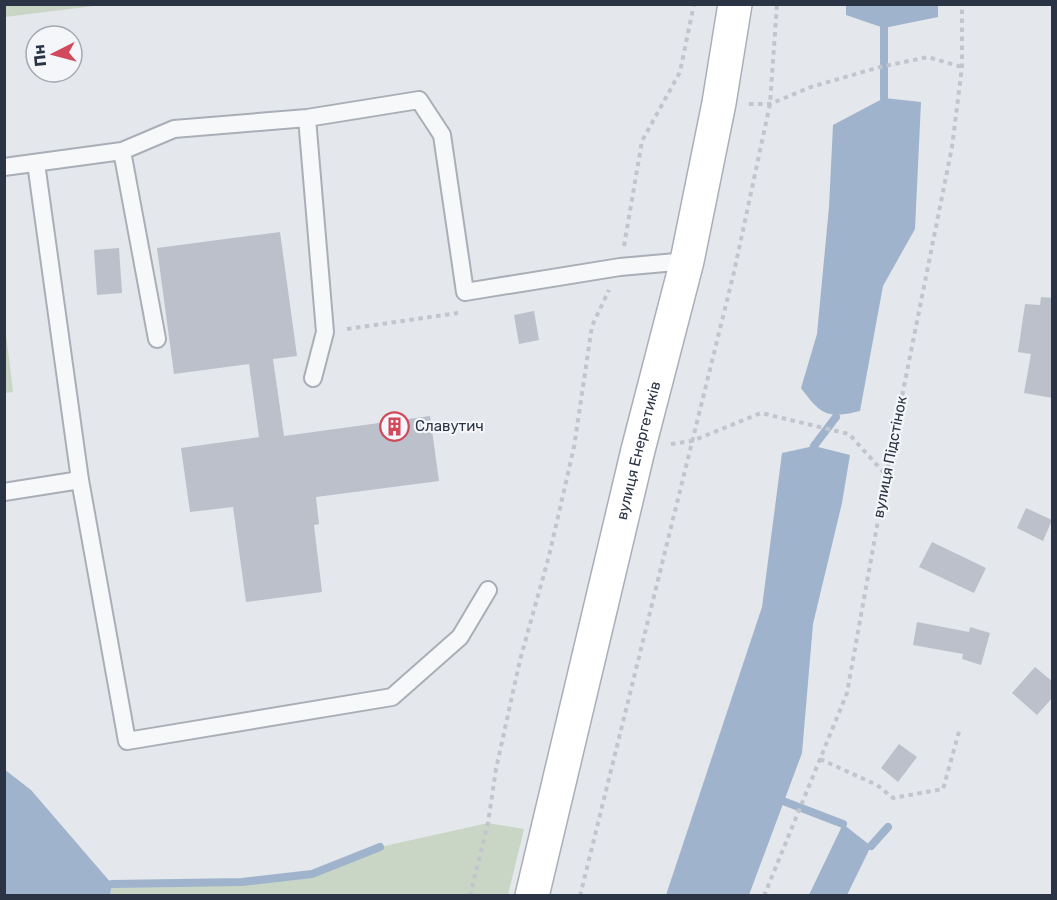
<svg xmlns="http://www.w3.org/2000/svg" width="1057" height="900" viewBox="0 0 1057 900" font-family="Rubik,sans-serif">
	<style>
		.green { fill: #c9d6c5 }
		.water { fill: #9fb4cc }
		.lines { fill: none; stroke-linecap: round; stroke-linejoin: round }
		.stream { stroke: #9fb4cc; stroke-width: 8 }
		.building { fill: #bbc0ca }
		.service-casing { stroke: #a9aeb7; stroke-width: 20 }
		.secondary-casing { stroke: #a9aeb7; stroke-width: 36 }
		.path { stroke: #c2c5cb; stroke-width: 4; stroke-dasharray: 4.5 4.5; stroke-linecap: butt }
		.service { stroke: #f7f8fa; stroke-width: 16 }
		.secondary { stroke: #fff; stroke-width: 33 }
		.labels { text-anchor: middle; stroke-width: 4.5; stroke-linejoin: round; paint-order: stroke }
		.poi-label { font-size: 15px; fill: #2b3445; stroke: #f4f6f9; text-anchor: start }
		.street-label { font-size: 15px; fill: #2b3445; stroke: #f4f6f9 }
	</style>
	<rect width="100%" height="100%" fill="#e4e7ec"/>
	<path class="green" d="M 5,4 L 102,4 L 102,5 L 5,17 Z
		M 4,318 L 13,392 L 5,393 L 4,393 Z
		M 488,823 L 524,829 L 508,895 L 110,896 L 112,884 L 242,882 L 312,874 L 380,847 Z"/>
	<path class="water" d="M 846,5 L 938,5 L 938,17 L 884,28 L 846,15 Z
		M 884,98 L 921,102 L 915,229 L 883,286 L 860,411 C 827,419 821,415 801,388 L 817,334 L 829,207 L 833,125 Z
		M 814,446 L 850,455 L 842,503 L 813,624 L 802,753 L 749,895 L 666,895 L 762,607 L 782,453 Z
		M 4,769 L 31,790 L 112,884 L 110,895 L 5,895 Z
		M 843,824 L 871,846 L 847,895 L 809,895 Z"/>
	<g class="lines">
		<path class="stream" d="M 884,28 L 884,98
			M 814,446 L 836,417
			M 783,801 L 843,824
			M 871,846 L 888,827
			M 112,884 L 242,882 L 312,874 L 380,847"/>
	</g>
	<path class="building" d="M 280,232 L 297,356 L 273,359 L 284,436 L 430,416 L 439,481 L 316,497 L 319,524 L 314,525 L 322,592 L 246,602 L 233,507 L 190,512 L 181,448 L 259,437 L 249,364 L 174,374 L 157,248 Z
		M 119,248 L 122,293 L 97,295 L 94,250 Z
		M 1041,297 L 1053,298 L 1053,398 L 1024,393 L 1031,354 L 1018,352 L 1025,304 L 1040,305 Z
		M 534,311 L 539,340 L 519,344 L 514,315 Z
		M 1026,508 L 1052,520 L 1043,541 L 1017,528 Z
		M 932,542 L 986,568 L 974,593 L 919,567 Z
		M 917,622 L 969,632 L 970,627 L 990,633 L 981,665 L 962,659 L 963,654 L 913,645 Z
		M 1035,667 L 1053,682 L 1053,697 L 1037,715 L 1012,693 Z
		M 899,744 L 917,757 L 898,782 L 881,768 Z"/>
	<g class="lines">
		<defs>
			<path id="service" d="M 307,118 L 325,332 L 313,378
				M 122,151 L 157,339
				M 36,163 L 80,480 L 127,741 L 392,697 L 460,637 L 488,590
				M 4,167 L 122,151 L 174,129 L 307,118 L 419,100 L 442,135 L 465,292 L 620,267 L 687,261
				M 4,492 L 80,480"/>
			<g id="secondary">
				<path id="s1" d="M 532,896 L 638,450 L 687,261 L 719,103 L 735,4"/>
			</g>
		</defs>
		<use href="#service" class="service-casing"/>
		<use href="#secondary" class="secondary-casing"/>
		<path class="path" d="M 749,104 L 770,104 L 811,87 L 880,67 L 928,57 L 962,67
			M 624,246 L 642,141 L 680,72 L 694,4
			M 347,329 L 458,313
			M 671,444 L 692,441 L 761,413 L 849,434 L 886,475
			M 820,759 L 877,785 L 893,798 L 943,789 L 960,728
			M 470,896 L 488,823 L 496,769 L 520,660 L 549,556 L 574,447 L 592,326 L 609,290
			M 580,896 L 734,272 L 770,104 L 777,4
			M 764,896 L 847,693 L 886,476 L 952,147 L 962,67 L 962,4"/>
		<use href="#service" class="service"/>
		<use href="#secondary" class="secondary"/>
	</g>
	<defs>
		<symbol id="building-ring" viewBox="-11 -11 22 22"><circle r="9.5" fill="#f4f6f9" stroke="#d1495b" stroke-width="1.5"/><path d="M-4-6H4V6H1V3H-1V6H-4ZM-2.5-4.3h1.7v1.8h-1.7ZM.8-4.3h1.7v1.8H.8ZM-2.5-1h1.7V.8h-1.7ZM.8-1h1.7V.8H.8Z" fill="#d1495b"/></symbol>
	</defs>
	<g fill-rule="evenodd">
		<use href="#building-ring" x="378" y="410" width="33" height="33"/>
	</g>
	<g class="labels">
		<g class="poi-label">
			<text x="415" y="431">Славутич</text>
		</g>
		<g class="street-label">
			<text dy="5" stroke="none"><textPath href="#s1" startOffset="458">вулиця Енергетиків</textPath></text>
			<text transform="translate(890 457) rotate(-79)" y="5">вулиця Підстінок</text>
		</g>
	</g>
	<rect width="1057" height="900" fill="none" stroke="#2b3445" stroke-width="12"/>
	<g transform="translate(54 54) rotate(264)"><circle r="28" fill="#f4f6f9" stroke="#a4a8b1" stroke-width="1.5"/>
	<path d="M0-4.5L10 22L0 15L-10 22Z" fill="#d1495b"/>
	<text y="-9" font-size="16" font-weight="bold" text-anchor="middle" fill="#2b3445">Пн</text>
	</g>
</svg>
